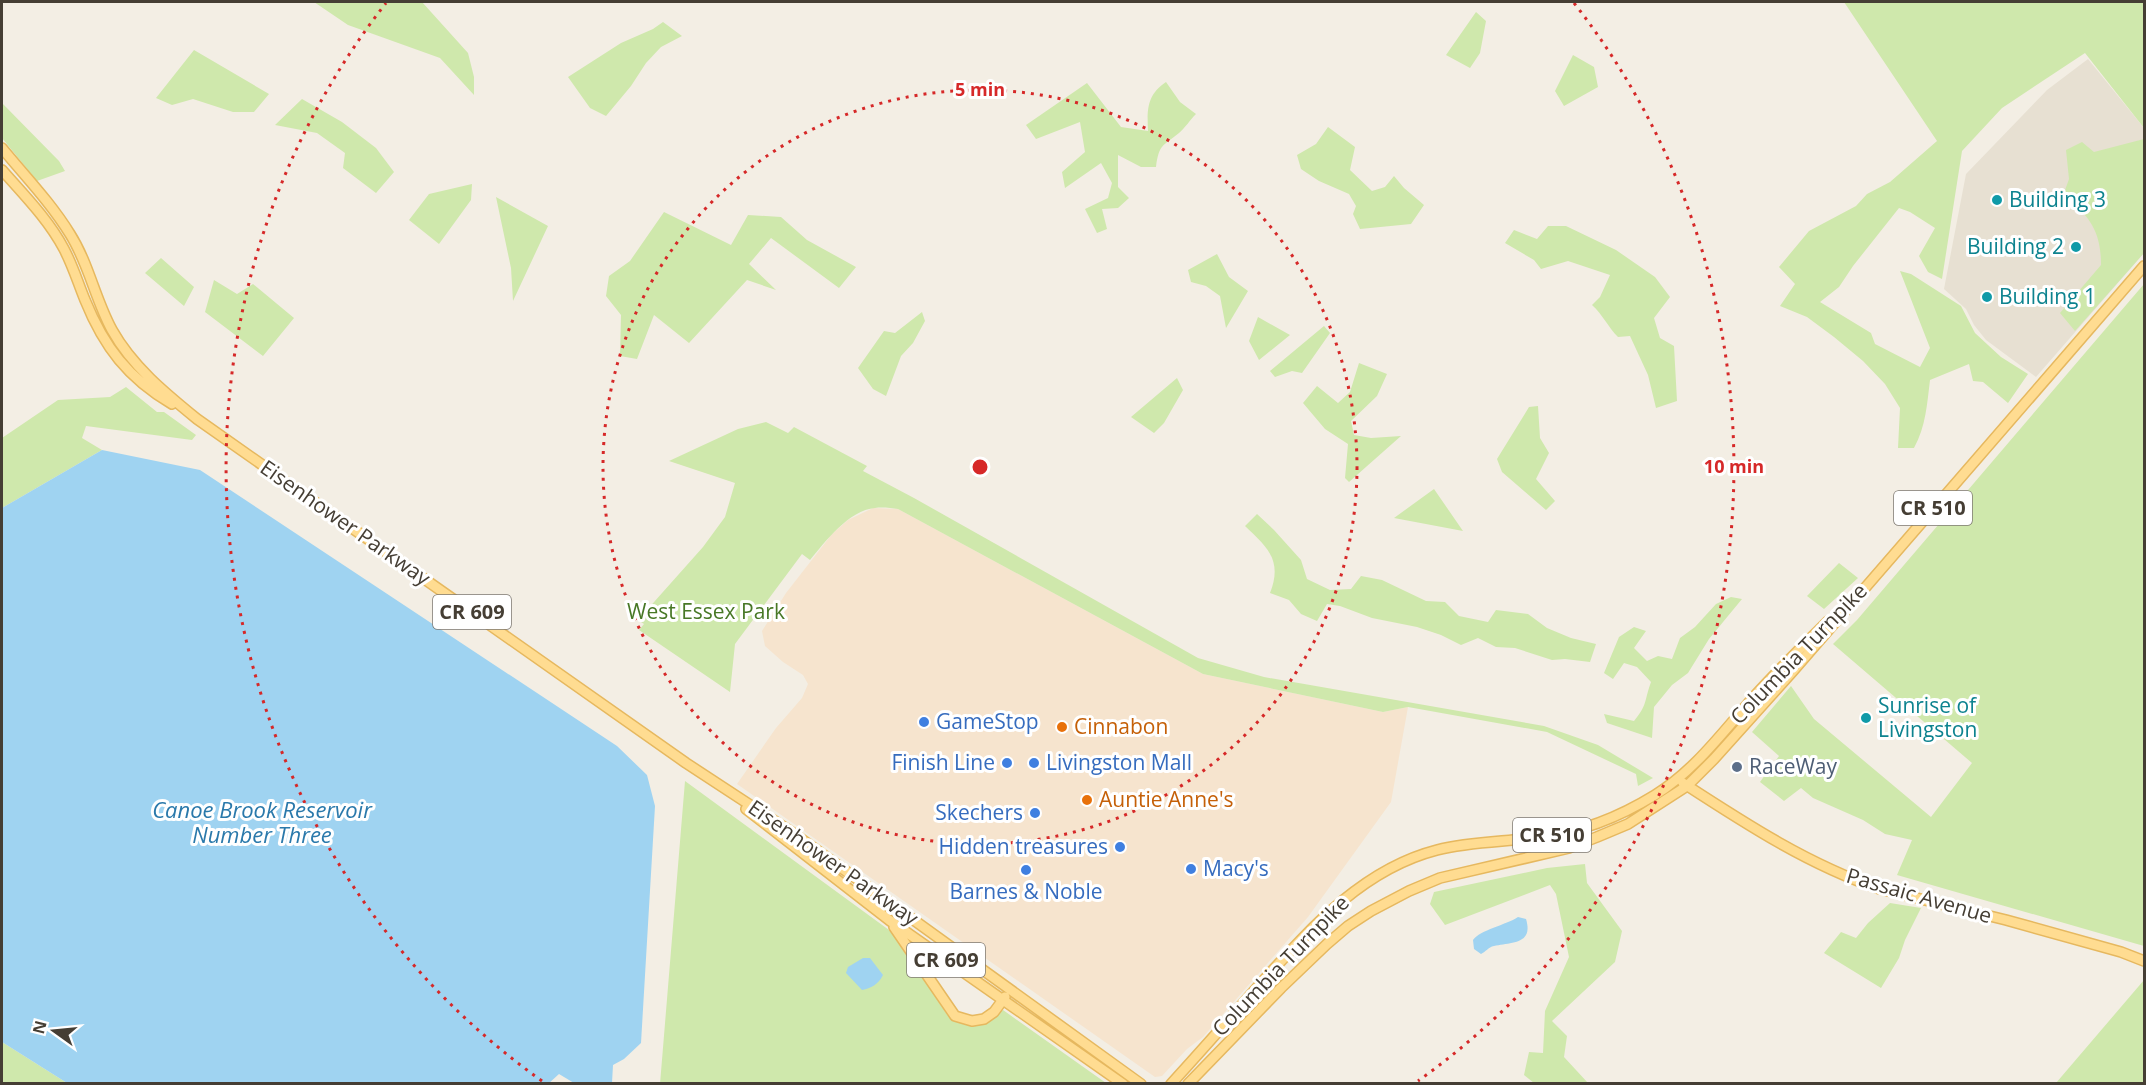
<svg xmlns="http://www.w3.org/2000/svg" width="2146" height="1085" viewBox="0 0 2146 1085" font-family="'Open Sans',sans-serif">
	<style>
		.residential { fill: #e7e0d2 }
		.commercial { fill: #f6e4ce }
		.green { fill: #cfe8ac }
		.water { fill: #9fd3f1 }
		.lines { fill: none; stroke-linecap: round; stroke-linejoin: round }
		.major-casing { stroke: #e6b85f; stroke-width: 12 }
		.major { stroke: #ffdc91; stroke-width: 9 }
		.ring { fill: none; stroke: #d62828; stroke-width: 3; stroke-dasharray: 3 6 }
		.culture-dot { fill: #0f9aa8; stroke: #fff; stroke-width: 2 }
		.shop-dot { fill: #3f7fe0; stroke: #fff; stroke-width: 2 }
		.food-dot { fill: #e8710a; stroke: #fff; stroke-width: 2 }
		.service-dot { fill: #5c6f8a; stroke: #fff; stroke-width: 2 }
		.labels { text-anchor: middle; stroke-width: 6; stroke-linejoin: round; paint-order: stroke }
		.shield { fill: #fff; stroke: #7d7871; stroke-width: 1.5 }
		.shield-label { font-size: 20px; font-weight: bold; fill: #453e34 }
		.culture-label { font-size: 21px; fill: #0d838f; stroke: #fff; text-anchor: start }
		.street-label { font-size: 21px; fill: #453e34; stroke: #fff }
		.park-label { font-size: 21px; fill: #487826; stroke: #fff }
		.shop-label { font-size: 21px; fill: #366cbe; stroke: #fff; text-anchor: start }
		.food-label { font-size: 21px; fill: #c56008; stroke: #fff; text-anchor: start }
		.service-label { font-size: 21px; fill: #4e5e75; stroke: #fff; text-anchor: start }
		.water-label { font-size: 22px; font-style: italic; fill: #2a79ab; stroke: #fff }
		.centre { fill: #d62828; stroke: #fff; stroke-width: 3 }
		.ring-label { font-size: 18px; text-anchor: middle; font-weight: bold; fill: #d62828; stroke: #fff; stroke-width: 6; stroke-linejoin: round; paint-order: stroke }
	</style>
	<rect width="100%" height="100%" fill="#f3eee4"/>
	<path class="residential" d="M 2088,59 L 2144,128 L 2144,253 L 2036,377 L 1986,340 L 1974,325 L 1966,309 L 1944,289 L 1966,174 L 2047,90 Z"/>
	<path class="commercial" d="M 873,508 L 898,509 L 1203,674 L 1383,712 L 1408,707 L 1391,802 L 1308,917 L 1203,1037 L 1187,1049 L 1162,1076 L 1155,1077 L 737,784 L 776,728 L 802,698 L 808,684 L 803,675 L 783,662 L 765,646 L 762,631 L 786,593 L 832,534 L 848,520 Z"/>
	<path class="green" d="M 314,2 L 422,2 L 468,53 L 474,77 L 474,95 L 440,58 L 348,25 Z
		M 1844,2 L 2144,2 L 2144,128 L 2085,53 L 2002,108 L 1962,151 L 1942,279 L 1928,272 L 1919,256 L 1935,228 L 1910,212 L 1899,208 L 1853,266 L 1839,287 L 1820,302 L 1871,333 L 1875,344 L 1920,367 L 1930,348 L 1900,271 L 1911,274 L 1961,306 L 1975,333 L 2001,357 L 2028,374 L 2008,403 L 1983,382 L 1973,381 L 1969,364 L 1930,380 C 1927,404 1926,426 1914,448 L 1898,448 L 1900,408 L 1885,384 L 1863,361 L 1834,337 L 1807,317 L 1780,306 L 1795,284 L 1779,267 L 1809,231 L 1856,206 L 1867,194 L 1890,182 L 1937,141 Z
		M 1476,12 L 1486,21 L 1480,53 L 1470,68 L 1446,55 Z
		M 663,22 L 682,36 L 661,47 L 646,63 L 631,86 L 606,116 L 590,108 L 568,77 L 621,43 L 653,29 Z
		M 194,50 L 269,94 L 254,112 L 233,112 L 193,99 L 172,105 L 156,98 Z
		M 1573,55 L 1594,67 L 1598,87 L 1564,106 L 1555,91 Z
		M 1166,82 L 1180,102 L 1196,114 C 1190,120 1185,128 1179,133 C 1163,146 1159,144 1156,167 L 1141,167 L 1118,155 L 1118,187 L 1129,198 L 1118,208 L 1102,209 L 1107,229 L 1097,233 L 1085,209 L 1108,198 L 1112,183 L 1101,163 L 1065,188 L 1062,172 L 1085,152 L 1080,122 L 1036,139 L 1026,125 L 1087,83 L 1121,127 L 1148,131 C 1147,109 1147,95 1166,82 Z
		M 302,99 L 342,122 L 376,148 L 394,172 L 376,193 L 343,168 L 345,153 L 317,133 L 275,125 Z
		M 2,103 L 59,161 L 65,171 L 37,181 L 2,138 Z
		M 1328,127 L 1355,147 L 1350,170 L 1372,191 L 1385,187 L 1394,176 L 1404,188 L 1424,205 L 1411,224 L 1360,229 L 1353,214 L 1356,206 L 1349,194 L 1319,181 L 1301,169 L 1297,155 L 1316,144 Z
		M 2144,139 L 2144,253 L 2075,331 L 2060,313 L 2101,265 C 2101,228 2088,217 2064,193 L 2069,179 L 2066,150 L 2082,142 L 2094,152 Z
		M 472,184 L 471,200 L 439,244 L 409,220 L 429,194 Z
		M 496,197 L 548,226 L 513,301 L 511,268 Z
		M 664,212 L 731,245 L 748,215 L 781,217 L 807,240 L 856,267 L 839,288 L 771,238 L 749,264 L 776,290 L 747,280 L 689,343 L 654,315 L 637,359 L 620,356 L 621,315 L 606,296 L 609,276 L 630,261 Z
		M 1548,226 L 1566,226 L 1616,250 L 1655,277 L 1670,297 L 1654,318 L 1660,338 L 1674,346 L 1677,401 L 1656,408 L 1648,375 L 1630,336 L 1618,337 C 1608,327 1603,315 1592,305 L 1600,297 L 1610,275 L 1568,261 L 1541,269 L 1534,260 L 1505,243 L 1514,230 L 1537,239 Z
		M 1217,254 L 1229,277 L 1248,291 L 1226,328 L 1220,296 L 1206,286 L 1191,282 L 1188,270 Z
		M 161,258 L 194,287 L 184,306 L 145,273 Z
		M 214,280 L 237,294 L 253,284 L 294,318 L 263,356 L 205,312 Z
		M 2144,284 L 2144,946 L 1897,875 L 1912,840 L 1885,834 L 1863,820 L 1813,798 L 1801,788 L 1784,801 L 1760,782 L 1779,756 L 1752,732 L 1791,686 L 1814,719 L 1931,817 L 1972,763 L 1833,644 L 1857,620 Z
		M 922,312 L 925,321 L 913,343 L 901,356 L 886,396 L 873,389 L 858,368 L 884,331 L 895,333 Z
		M 1258,317 L 1290,335 L 1259,360 L 1249,341 Z
		M 1324,326 L 1330,333 L 1302,373 L 1292,371 L 1275,377 L 1270,371 Z
		M 1359,363 L 1387,374 L 1377,396 L 1351,421 L 1354,435 L 1371,438 L 1401,436 L 1349,482 L 1345,478 L 1348,444 L 1325,429 L 1303,403 L 1317,386 L 1338,403 L 1350,392 Z
		M 1177,378 L 1183,390 L 1164,423 L 1154,433 L 1131,417 Z
		M 126,387 L 157,412 L 164,412 L 196,435 L 192,440 L 86,426 L 82,438 L 102,450 L 2,508 L 2,438 L 58,400 L 110,397 Z
		M 1538,406 L 1540,438 L 1549,453 L 1536,479 L 1555,501 L 1546,510 L 1502,472 L 1497,459 L 1529,407 Z
		M 766,422 L 788,433 L 794,427 L 867,466 L 863,471 L 914,498 L 1198,658 L 1264,677 L 1544,726 L 1598,745 L 1653,778 L 1638,786 L 1636,774 L 1547,732 L 1408,707 L 1383,712 L 1203,674 L 898,509 C 891,508 882,507 875,508 C 849,510 825,542 810,560 L 802,554 L 735,644 L 730,692 L 639,630 L 644,624 L 638,620 L 703,547 L 725,517 L 735,483 L 669,461 L 738,429 Z
		M 1434,489 L 1463,531 L 1394,518 Z
		M 1257,514 L 1274,530 L 1301,560 L 1307,579 L 1330,590 L 1351,589 L 1361,576 L 1382,580 L 1426,601 L 1445,602 L 1459,616 L 1488,622 L 1496,610 L 1528,614 L 1547,628 L 1571,638 L 1596,644 L 1590,662 L 1565,659 L 1552,660 L 1515,648 L 1496,647 L 1478,638 L 1461,645 L 1441,635 L 1417,627 L 1372,618 L 1340,606 L 1327,604 L 1317,621 L 1301,614 L 1289,600 L 1270,593 C 1283,560 1267,547 1245,526 Z
		M 1839,563 L 1858,578 L 1824,609 L 1807,596 Z
		M 1731,597 L 1742,599 L 1709,639 L 1688,673 L 1672,685 L 1654,707 L 1652,738 L 1607,723 L 1604,714 L 1634,721 C 1648,704 1644,701 1651,682 L 1637,667 L 1624,663 L 1613,679 L 1604,673 L 1619,637 L 1634,627 L 1646,631 L 1634,648 L 1647,661 L 1658,656 L 1672,659 L 1680,638 L 1695,627 L 1716,604 Z
		M 685,781 L 889,930 L 906,951 L 946,1013 L 973,1026 L 1003,1010 L 1106,1083 L 660,1084 Z
		M 1585,864 L 1587,883 L 1622,931 L 1615,962 L 1552,1021 L 1567,1036 L 1564,1057 L 1588,1083 L 1534,1083 L 1524,1075 L 1529,1052 L 1543,1053 L 1545,1011 L 1569,957 L 1556,894 L 1550,885 L 1445,925 L 1430,904 L 1434,892 L 1547,868 Z
		M 1890,903 L 1921,908 L 1905,940 L 1899,958 L 1881,988 L 1824,953 L 1841,932 L 1856,938 L 1868,923 Z
		M 2144,980 L 2144,1083 L 2056,1083 Z
		M 2,1042 L 67,1083 L 2,1083 Z"/>
	<path class="water" d="M 102,450 L 200,470 L 617,746 L 647,775 L 655,806 L 641,1043 L 624,1059 L 613,1065 L 612,1083 L 574,1083 L 559,1074 L 548,1084 L 67,1083 L 2,1042 L 2,508 Z
		M 1518,917 L 1526,919 C 1534,945 1510,942 1494,946 C 1488,947 1486,952 1481,954 L 1474,949 L 1473,940 C 1480,930 1506,925 1518,917 Z
		M 863,958 L 870,958 L 883,975 C 878,985 871,988 862,990 L 846,973 L 848,967 Z"/>
	<g class="lines">
		<defs>
			<path id="major" d="M 2,148 C 25,176 51,203 70,234 C 89,264 95,299 112,330 C 132,366 165,393 197,419 L 686,763 L 796,835 L 1141,1084
				M 2,170 C 24,195 48,219 64,249 C 73,266 78,283 85,300 C 104,347 128,378 172,404
				M 1683,783 C 1746,824 1809,865 1880,889 L 2006,920 L 2121,952 L 2144,961
				M 746,809 L 889,920 L 1123,1084
				M 894,927 L 955,1016 L 972,1021 L 984,1019 L 994,1012 L 1005,997
				M 1171,1084 C 1202,1050 1232,1016 1262,982 C 1312,927 1363,869 1437,850 C 1471,841 1507,842 1541,837 C 1582,832 1621,816 1655,795 C 1694,771 1722,733 1752,699 C 1776,672 1802,647 1828,621
				M 1188,1084 L 1281,988 L 1327,944 L 1348,926 L 1371,911 L 1409,891 L 1440,878 L 1569,848 L 1597,837 L 1628,824 L 1687,786 L 1714,759 L 1793,671 L 2144,266"/>
		</defs>
		<use href="#major" class="major-casing"/>
		<use href="#major" class="major"/>
	</g>
	<g class="ring">
		<circle cx="980" cy="467" r="377"/>
		<path d="M542 1081A754 754 0 0 1 386 3M1574 3A754 754 0 0 1 1418 1081"/>
	</g>
	<g class="culture-dot">
		<circle cx="1997" cy="200" r="6"/>
		<circle cx="2076" cy="247" r="6"/>
		<circle cx="1987" cy="297" r="6"/>
		<circle cx="1866" cy="718" r="6"/>
	</g>
	<g class="shop-dot">
		<circle cx="924" cy="722" r="6"/>
		<circle cx="1007" cy="763" r="6"/>
		<circle cx="1034" cy="763" r="6"/>
		<circle cx="1035" cy="813" r="6"/>
		<circle cx="1120" cy="847" r="6"/>
		<circle cx="1191" cy="869" r="6"/>
		<circle cx="1026" cy="870" r="6"/>
	</g>
	<g class="food-dot">
		<circle cx="1062" cy="727" r="6"/>
		<circle cx="1087" cy="800" r="6"/>
	</g>
	<circle class="service-dot" cx="1737" cy="767" r="6"/>
	<g class="labels">
		<g class="shield">
			<rect x="1894" y="491" width="78" height="34" rx="4.5"/>
			<rect x="433" y="595" width="78" height="34" rx="4.5"/>
			<rect x="1513" y="818" width="78" height="34" rx="4.5"/>
			<rect x="907" y="943" width="78" height="34" rx="4.5"/>
		</g>
		<g class="shield-label">
			<text x="1933" y="515">CR 510</text>
			<text x="472" y="619">CR 609</text>
			<text x="1552" y="842">CR 510</text>
			<text x="946" y="967">CR 609</text>
		</g>
		<g class="culture-label">
			<text x="2009" y="207">Building 3</text>
			<text x="2064" y="254" text-anchor="end">Building 2</text>
			<text x="1999" y="304">Building 1</text>
			<text x="1878" y="713">Sunrise of<tspan x="1878" dy="24">Livingston</tspan></text>
		</g>
		<g class="street-label">
			<text transform="translate(345 523) rotate(35)" y="7">Eisenhower Parkway</text>
			<text transform="translate(1799 654) rotate(-46)" y="7">Columbia Turnpike</text>
			<text transform="translate(833 863) rotate(35)" y="7">Eisenhower Parkway</text>
			<text transform="translate(1919 896) rotate(16)" y="7">Passaic Avenue</text>
			<text transform="translate(1281 966) rotate(-46)" y="7">Columbia Turnpike</text>
		</g>
		<g class="park-label">
			<text x="706" y="619">West Essex Park</text>
		</g>
		<g class="shop-label">
			<text x="936" y="729">GameStop</text>
			<text x="995" y="770" text-anchor="end">Finish Line</text>
			<text x="1046" y="770">Livingston Mall</text>
			<text x="1023" y="820" text-anchor="end">Skechers</text>
			<text x="1108" y="854" text-anchor="end">Hidden treasures</text>
			<text x="1203" y="876">Macy's</text>
			<text x="1026" y="899" text-anchor="middle">Barnes &amp; Noble</text>
		</g>
		<g class="food-label">
			<text x="1074" y="734">Cinnabon</text>
			<text x="1099" y="807">Auntie Anne's</text>
		</g>
		<g class="service-label">
			<text x="1749" y="774">RaceWay</text>
		</g>
		<g class="water-label">
			<text x="262" y="818">Canoe Brook Reservoir<tspan x="262" dy="25">Number Three</tspan></text>
		</g>
	</g>
	<circle cx="980" cy="467" r="9" class="centre"/>
	<g class="ring-label">
		<text x="980" y="96">5 min</text>
		<text x="1734" y="473">10 min</text>
	</g>
	<rect width="2146" height="1085" fill="none" stroke="#453e34" stroke-width="6"/>
	<g transform="translate(54 1031) rotate(285)" stroke="#ffffff" stroke-width="4.5" paint-order="stroke">
	<path d="M0-4.5L10 22L0 15L-10 22Z" fill="#453e34"/>
	<text y="-9" font-size="16" font-weight="bold" text-anchor="middle" fill="#453e34">N</text>
	</g>
</svg>
